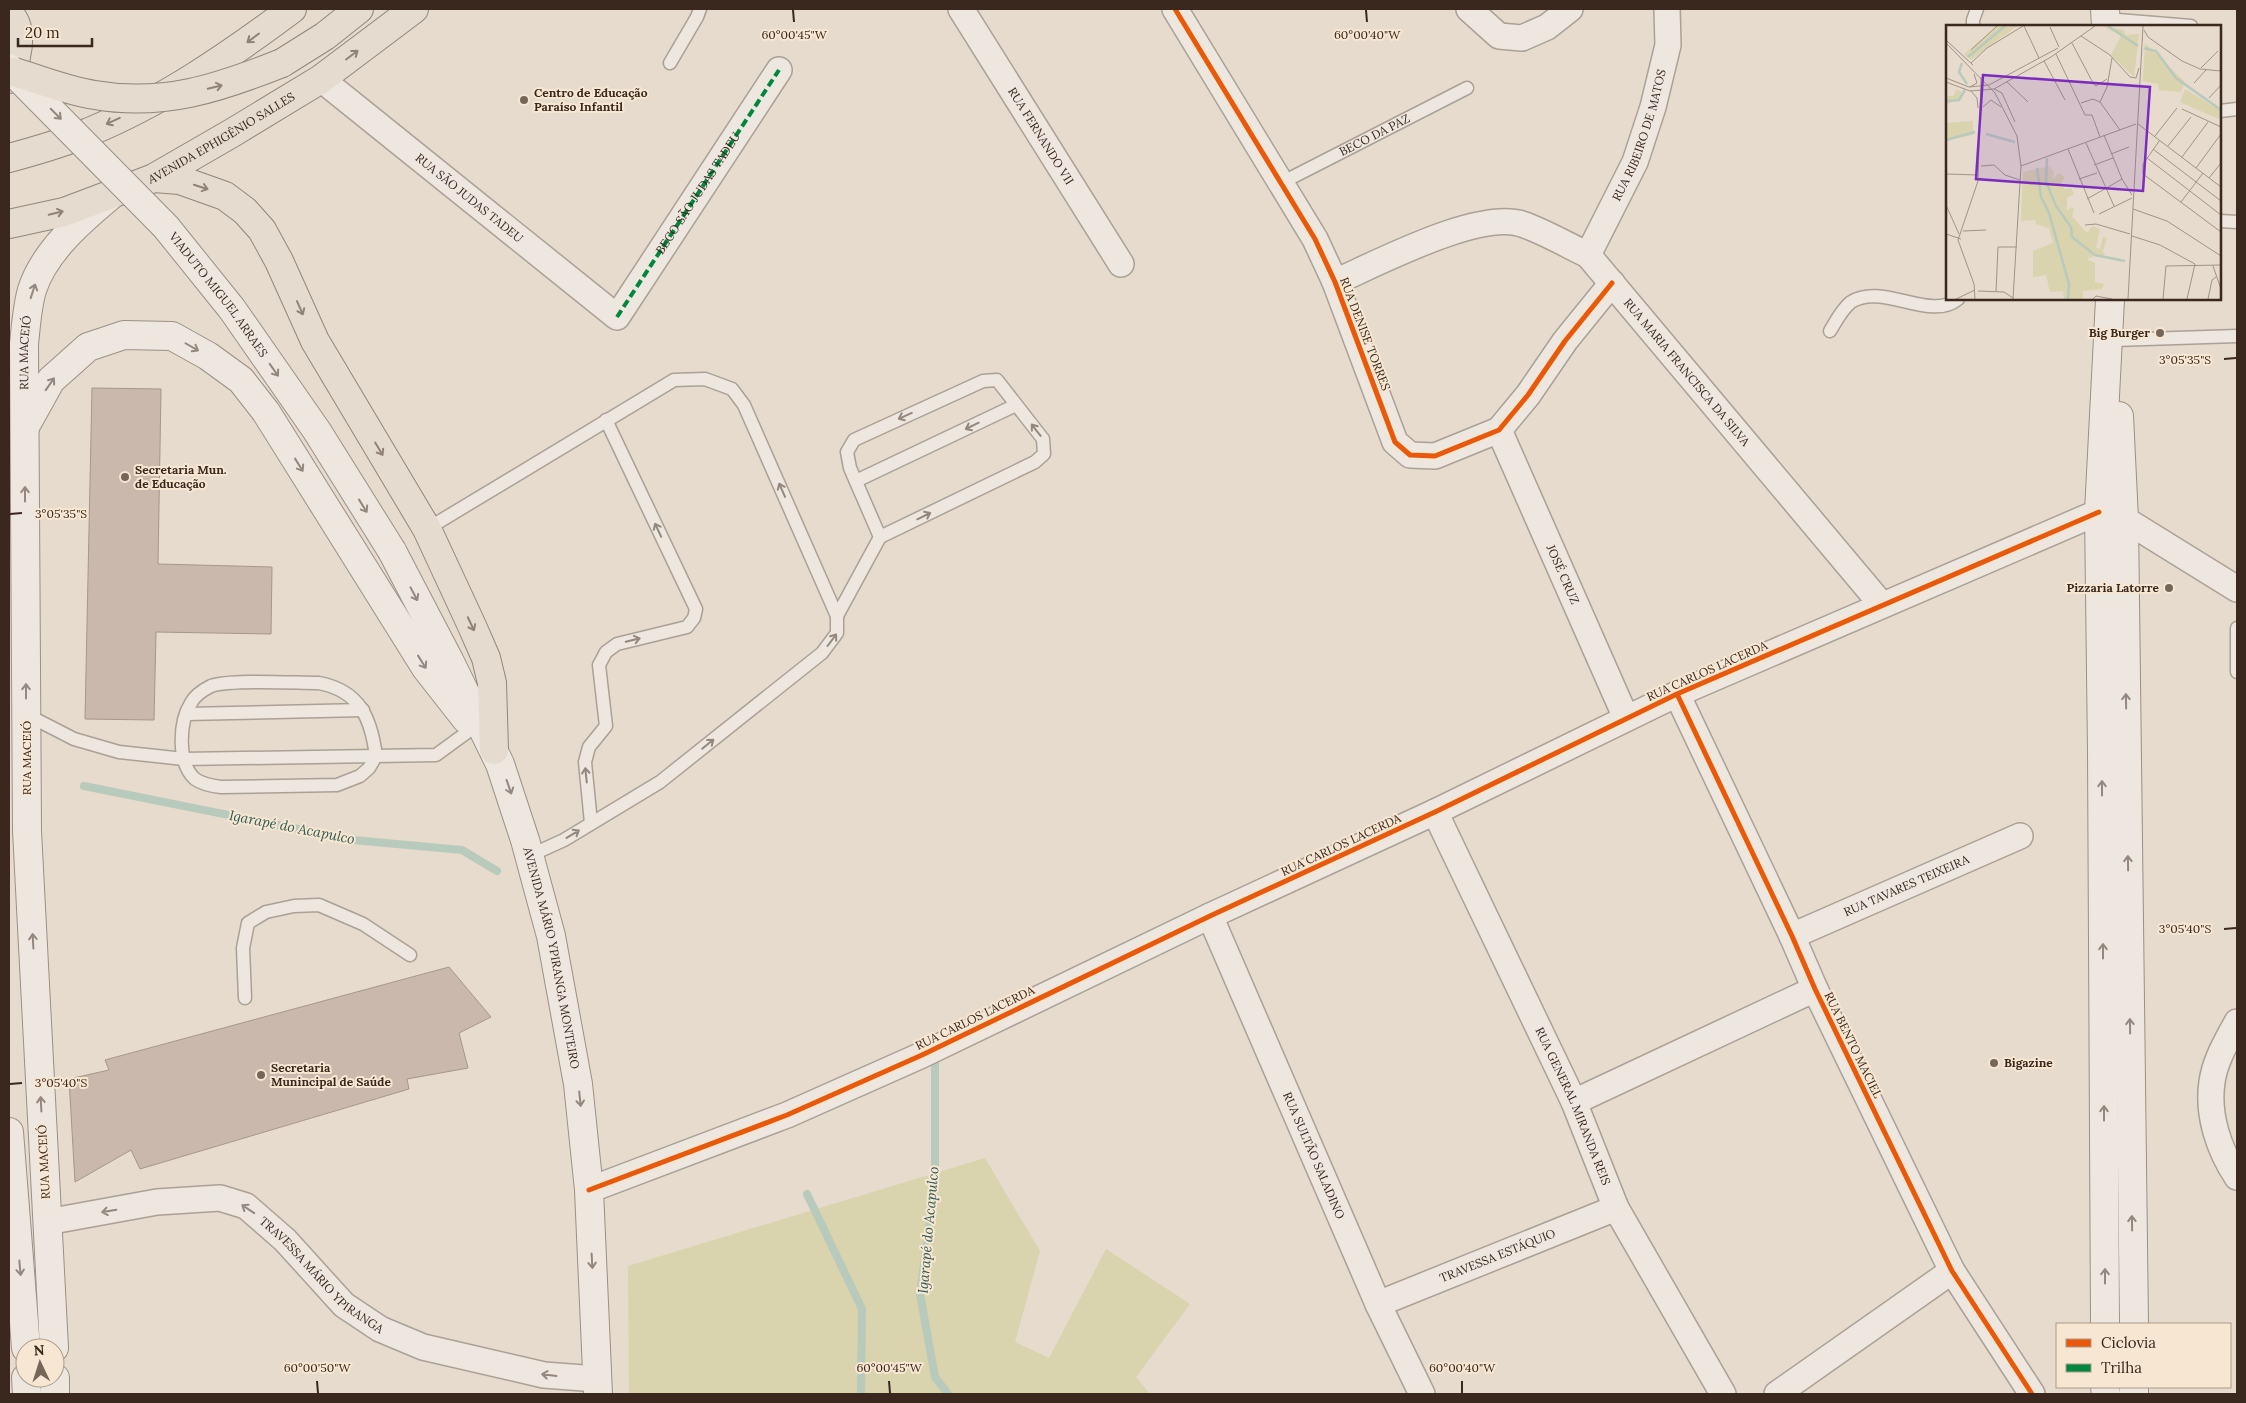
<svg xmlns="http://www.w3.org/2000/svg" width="2246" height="1403" viewBox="0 0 2246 1403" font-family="Lora,serif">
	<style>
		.green { fill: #d9d3ae }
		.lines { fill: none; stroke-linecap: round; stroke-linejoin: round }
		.stream { stroke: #b8cabc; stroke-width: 8 }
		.building { fill: #cab8ad; stroke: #a6968b }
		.lane-casing { stroke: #aba096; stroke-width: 15 }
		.street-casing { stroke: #aba096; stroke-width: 28 }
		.secondary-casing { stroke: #9b9085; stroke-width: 30 }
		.primary-casing { stroke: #90867c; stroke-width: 30 }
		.lane { stroke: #ede7df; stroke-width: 12 }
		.street { stroke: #ede7df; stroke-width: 25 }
		.secondary { stroke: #ede7df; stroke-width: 28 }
		.primary { stroke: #e5dccf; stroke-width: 28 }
		.secondary-bridge-casing { stroke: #9b9085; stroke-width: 30; stroke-linecap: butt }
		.primary-bridge-casing { stroke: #90867c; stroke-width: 30; stroke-linecap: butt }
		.secondary-bridge { stroke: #ede7df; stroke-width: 28 }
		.primary-bridge { stroke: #e5dccf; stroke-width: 28 }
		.quiet { stroke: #00873e; stroke-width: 4; stroke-dasharray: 8 4; stroke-linecap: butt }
		.cycleway-casing { stroke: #f7e7d2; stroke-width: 8 }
		.cycleway { stroke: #e8590c; stroke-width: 5 }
		.oneway { stroke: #908276 }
		.oneway2 { stroke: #94877e }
		.ticks { fill: none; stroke: #3a271d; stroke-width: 2 }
		.poi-dot { fill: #76665a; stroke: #f7e7d2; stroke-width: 2 }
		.labels { text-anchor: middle; stroke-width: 4; stroke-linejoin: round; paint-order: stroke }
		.poi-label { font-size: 12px; font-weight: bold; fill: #3a271d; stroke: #f7e7d2; text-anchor: start }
		.street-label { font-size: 12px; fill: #3a271d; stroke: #f7e7d2 }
		.water-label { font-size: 14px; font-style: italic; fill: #2c5a51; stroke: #f7e7d2 }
		.inset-river { fill: none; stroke: #b8cabc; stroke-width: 2.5 }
		.inset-road { fill: none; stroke: #a19386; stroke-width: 1 }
		.view { fill: #7b2cbf; fill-opacity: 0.15; stroke: #7b2cbf; stroke-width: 2.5 }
		.inset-edge { fill: none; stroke: #3a271d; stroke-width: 2.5 }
		.ticks-label { font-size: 12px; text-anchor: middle; fill: #3a271d; stroke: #f7e7d2; stroke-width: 4; stroke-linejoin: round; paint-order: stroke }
	</style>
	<rect width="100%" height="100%" fill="#e6dbcc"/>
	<path class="green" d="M 985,1158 L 1040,1251 L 1015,1342 L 1049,1358 L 1106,1249 L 1190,1304 L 1136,1377 L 1150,1394 L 629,1394 L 628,1266 Z"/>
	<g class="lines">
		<path class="stream" d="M 84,786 L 353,840 L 462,850 L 497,871
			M 935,1061 L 935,1184 L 920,1294 L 935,1377 L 948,1394
			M 807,1194 L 862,1309 L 861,1394"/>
	</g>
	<path class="building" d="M 92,388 L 161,389 L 158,564 L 272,567 L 271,634 L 156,632 L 154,720 L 85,719 Z
		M 449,967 L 491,1017 L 459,1033 L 468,1068 L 407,1079 L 409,1089 L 140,1169 L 131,1150 L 75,1182 L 69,1079 L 109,1070 L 105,1060 Z"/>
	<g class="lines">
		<defs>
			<g id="lane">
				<path d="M 2104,22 L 2106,19 L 2191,26"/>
				<path d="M 1973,26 L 1973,20 L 1977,9"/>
				<path d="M 670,63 L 697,17 L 700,9"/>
				<path d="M 2220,111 L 2237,109"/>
				<path id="s1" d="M 1281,183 L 1467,88"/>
				<path d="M 2220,221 L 2237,222"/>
				<path d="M 1830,331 C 1836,321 1842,309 1851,302 C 1883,282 1930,322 1958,299"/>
				<path d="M 2115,340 L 2237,336"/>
				<path d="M 856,481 L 1016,405"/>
				<path d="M 427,529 L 674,380 L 705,379 L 732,389 L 744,405 L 837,616 L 837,633 L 822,653 L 660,782 L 564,840 L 529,856"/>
				<path d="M 837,616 L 880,537 L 1035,462 L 1044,454 L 1043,439 L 997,380 L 983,381 L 854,440 L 847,452 L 850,468 L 880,537"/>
				<path d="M 2237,628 L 2237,672"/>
				<path d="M 319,683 C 360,691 371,718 376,756 L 369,768 L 360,776 L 337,785 L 221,787 C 212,786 202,784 195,779 C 177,763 179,722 191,703 C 195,695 203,690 211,686 C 230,679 295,683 319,683 Z"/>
				<path d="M 186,714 L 363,710"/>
				<path d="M 27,719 L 39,721 L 74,739 L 119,752 L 184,759 L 436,755 L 473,728"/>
				<path d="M 591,823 L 585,762 L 589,747 L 606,726 L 599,665 L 606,652 L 617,644 L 687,627 L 694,618 L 696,609 L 606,420"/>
				<path d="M 245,998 L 243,948 L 248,923 L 266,912 L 294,906 L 319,905 L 363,924 L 410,955"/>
			</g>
			<g id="street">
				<path id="s2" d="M 961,9 L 1121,264"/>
				<path d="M 1175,9 L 1315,239 L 1335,282 L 1395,442 L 1410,455 L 1435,456 L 1499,430 L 1528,395 L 1565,341 L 1612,283"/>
				<path d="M 1469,9 L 1499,36 L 1522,38 L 1547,27 L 1570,9"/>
				<path id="s3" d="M 321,79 L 617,317 L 779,70"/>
				<path id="s4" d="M 1588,255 L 1635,162 L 1653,107 L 1668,45 L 1667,9"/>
				<path id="s5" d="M 1335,282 C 1378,263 1478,210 1522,224 C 1545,232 1567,245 1588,255 L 1882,605"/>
				<path id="s6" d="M 1499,430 L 1626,718"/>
				<path d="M 2124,519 L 2237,589"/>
				<path d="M 1677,694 L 1792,936 L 1815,989 L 1952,1271 L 2032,1394"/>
				<path id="s7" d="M 1435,812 L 1574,1102 L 1616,1208 L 1723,1394"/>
				<path id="s8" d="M 1210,916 L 1378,1304 L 1422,1394"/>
				<path id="s9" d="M 1792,936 L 2020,836"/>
				<path d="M 2237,1022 C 2227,1041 2215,1060 2212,1082 C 2207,1115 2219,1150 2237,1177"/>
				<path d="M 1574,1102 L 1815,989"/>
				<path d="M 589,1190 L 787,1115 L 922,1055 L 1210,916 L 1435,812 L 1677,694 L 2099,512"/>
				<path id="s10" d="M 47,1222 L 157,1202 L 220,1198 L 246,1206 L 285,1240 L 344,1305 L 380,1329 L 423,1347 L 544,1375 L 597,1379"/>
				<path id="s11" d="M 1378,1304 L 1616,1208"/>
				<path d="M 1777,1394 L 1952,1271"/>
			</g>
			<g id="secondary">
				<path d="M 2105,9 L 2106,26"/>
				<path d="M 2119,416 L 2124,519 L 2134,1324"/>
				<path d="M 26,425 L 51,380 L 88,347 L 124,335 L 172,336 L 208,356 L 241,380 L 266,412 L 426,668 L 466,719"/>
				<path id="s12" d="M 392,551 L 450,662 L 500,764 L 525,840 L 551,936 L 578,1084 L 589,1190 L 598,1394"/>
				<path d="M 9,1132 L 26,1348"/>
				<path d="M 2105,1324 L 2102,752 L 2099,512 L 2110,299"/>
				<path id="s13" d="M 54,1348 L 27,831 L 24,344 C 26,326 27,307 32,290 C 44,252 80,221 110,196"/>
				<path d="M 26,1378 L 27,1394"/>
				<path d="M 55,1378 L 55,1394"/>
				<path d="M 2105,1387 L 2106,1394"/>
				<path d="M 2134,1387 L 2134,1394"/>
			</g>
			<g id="primary">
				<path d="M 9,14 C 26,30 16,61 9,79"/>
				<path d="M 282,63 L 325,36 L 359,9"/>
				<path d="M 9,158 C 35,151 64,143 89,132 C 162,102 229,56 292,9"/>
				<path d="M 154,178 L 180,180 L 225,196 L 245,211 L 262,230 L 279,261 L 315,341 L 427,529 L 472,626 L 486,658 L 492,683 L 494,750"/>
				<path id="s14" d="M 9,224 L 64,212 L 154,178 L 232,133 L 321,79 L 414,9"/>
			</g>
		</defs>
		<use href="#lane" class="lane-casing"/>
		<use href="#street" class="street-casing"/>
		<use href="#secondary" class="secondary-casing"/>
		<use href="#primary" class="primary-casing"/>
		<use href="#lane" class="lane"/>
		<use href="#street" class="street"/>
		<use href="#secondary" class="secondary"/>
		<use href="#primary" class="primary"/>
		<defs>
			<g id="secondary-bridge">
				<path id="s15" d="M 9,68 L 166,227 L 232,309 L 317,431 L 392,551"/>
			</g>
			<path id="primary-bridge" d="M 14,72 C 41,80 68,91 95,95 C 163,107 219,88 282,63"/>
		</defs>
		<use href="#secondary-bridge" class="secondary-bridge-casing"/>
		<use href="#primary-bridge" class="primary-bridge-casing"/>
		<use href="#secondary-bridge" class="secondary-bridge"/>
		<use href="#primary-bridge" class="primary-bridge"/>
		<path class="quiet" id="s16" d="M 617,317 L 779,70"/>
		<defs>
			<path id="cycleway" d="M 1175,9 L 1315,239 L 1335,282 L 1395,442 L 1410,455 L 1435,456 L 1499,430 L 1528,395 L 1565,341 L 1612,283
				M 1677,694 L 1792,936 L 1815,989 L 1952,1271 L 2032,1394
				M 589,1190 L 787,1115 L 922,1055 L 1210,916 L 1435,812 L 1677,694 L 2099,512"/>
		</defs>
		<use href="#cycleway" class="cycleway-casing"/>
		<use href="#cycleway" class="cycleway"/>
	</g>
	<defs><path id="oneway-shaft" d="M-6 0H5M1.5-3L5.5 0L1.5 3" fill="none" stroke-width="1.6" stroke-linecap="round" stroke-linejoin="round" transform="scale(1.25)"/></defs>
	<g class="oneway">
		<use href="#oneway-shaft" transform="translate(253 38) rotate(143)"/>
		<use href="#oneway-shaft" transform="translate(352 55) rotate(-37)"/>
		<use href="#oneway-shaft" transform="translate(215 87) rotate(-14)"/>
		<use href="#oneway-shaft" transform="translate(113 121) rotate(155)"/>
		<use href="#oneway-shaft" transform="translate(201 187) rotate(18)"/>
		<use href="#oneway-shaft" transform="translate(56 213) rotate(-13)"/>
		<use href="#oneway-shaft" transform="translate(300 308) rotate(66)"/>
		<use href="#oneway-shaft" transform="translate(379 449) rotate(59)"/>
		<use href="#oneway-shaft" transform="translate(471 624) rotate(65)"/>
	</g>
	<g class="oneway2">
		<use href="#oneway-shaft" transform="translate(56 114) rotate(45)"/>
		<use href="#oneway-shaft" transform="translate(33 291) rotate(-72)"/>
		<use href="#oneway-shaft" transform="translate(192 347) rotate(30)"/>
		<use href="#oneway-shaft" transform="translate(274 370) rotate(55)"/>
		<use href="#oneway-shaft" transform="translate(50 384) rotate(-55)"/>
		<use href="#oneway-shaft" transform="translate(905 416) rotate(156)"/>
		<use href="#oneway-shaft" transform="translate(972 426) rotate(154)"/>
		<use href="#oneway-shaft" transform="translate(1036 430) rotate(-128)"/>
		<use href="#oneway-shaft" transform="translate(299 465) rotate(58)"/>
		<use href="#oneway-shaft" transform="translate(782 490) rotate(-114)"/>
		<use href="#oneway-shaft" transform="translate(25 494) rotate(-90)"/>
		<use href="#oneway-shaft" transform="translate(363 506) rotate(58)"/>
		<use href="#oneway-shaft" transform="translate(924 516) rotate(-26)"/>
		<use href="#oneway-shaft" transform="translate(658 530) rotate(-115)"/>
		<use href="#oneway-shaft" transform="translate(414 594) rotate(62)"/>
		<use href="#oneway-shaft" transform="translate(633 640) rotate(-14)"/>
		<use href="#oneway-shaft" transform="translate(832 640) rotate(-53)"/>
		<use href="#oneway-shaft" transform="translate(422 662) rotate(58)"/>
		<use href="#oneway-shaft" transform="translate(26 691) rotate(-90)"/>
		<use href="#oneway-shaft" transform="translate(2126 701) rotate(-91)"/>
		<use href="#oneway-shaft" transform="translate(708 744) rotate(-39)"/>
		<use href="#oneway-shaft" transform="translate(586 775) rotate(-96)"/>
		<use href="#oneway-shaft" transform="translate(509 787) rotate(71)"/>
		<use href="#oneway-shaft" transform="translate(2102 788) rotate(-90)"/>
		<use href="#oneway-shaft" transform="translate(573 834) rotate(-31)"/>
		<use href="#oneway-shaft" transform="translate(2128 863) rotate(-91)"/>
		<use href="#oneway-shaft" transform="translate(33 941) rotate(-93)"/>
		<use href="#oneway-shaft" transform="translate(2103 951) rotate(-90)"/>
		<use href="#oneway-shaft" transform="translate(2130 1026) rotate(-91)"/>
		<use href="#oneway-shaft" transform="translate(580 1099) rotate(84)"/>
		<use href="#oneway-shaft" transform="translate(41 1104) rotate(-93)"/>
		<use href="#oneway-shaft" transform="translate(2104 1113) rotate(-90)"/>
		<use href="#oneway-shaft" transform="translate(248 1209) rotate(-146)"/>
		<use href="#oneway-shaft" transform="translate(109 1211) rotate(170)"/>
		<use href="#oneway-shaft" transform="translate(2132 1223) rotate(-91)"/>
		<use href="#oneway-shaft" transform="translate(592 1261) rotate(87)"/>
		<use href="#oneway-shaft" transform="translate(20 1268) rotate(85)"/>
		<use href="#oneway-shaft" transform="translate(2105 1276) rotate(-90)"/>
		<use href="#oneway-shaft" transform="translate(549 1375) rotate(-173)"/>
	</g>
	<path class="ticks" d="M 793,10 L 794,22M 1366,10 L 1367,22M 2224,359 L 2236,358M 10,514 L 22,513M 2224,929 L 2236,928M 10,1084 L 22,1083M 317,1381 L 318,1393M 889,1381 L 890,1393M 1462,1381 L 1462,1393"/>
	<g class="poi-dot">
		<circle cx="524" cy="100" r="5"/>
		<circle cx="2160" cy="333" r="5"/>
		<circle cx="125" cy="477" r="5"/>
		<circle cx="2169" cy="588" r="5"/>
		<circle cx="1994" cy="1063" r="5"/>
		<circle cx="261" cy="1075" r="5"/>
	</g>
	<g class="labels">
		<g class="poi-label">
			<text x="534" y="97">Centro de Educação<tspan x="534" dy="14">Paraíso Infantil</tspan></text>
			<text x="2150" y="337" text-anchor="end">Big Burger</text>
			<text x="135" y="474">Secretaria Mun.<tspan x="135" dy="14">de Educação</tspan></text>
			<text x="2159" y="592" text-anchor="end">Pizzaria Latorre</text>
			<text x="2004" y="1067">Bigazine</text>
			<text x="271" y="1072">Secretaria<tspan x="271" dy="14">Munincipal de Saúde</tspan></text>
		</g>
		<g class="street-label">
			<text dy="4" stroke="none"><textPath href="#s1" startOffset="105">BECO DA PAZ</textPath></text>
			<text dy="4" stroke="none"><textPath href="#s4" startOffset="131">RUA RIBEIRO DE MATOS</textPath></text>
			<text dy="4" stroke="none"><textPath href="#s2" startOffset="150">RUA FERNANDO VII</textPath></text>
			<text dy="4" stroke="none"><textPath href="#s14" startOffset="231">AVENIDA EPHIGÊNIO SALLES</textPath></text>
			<text dy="4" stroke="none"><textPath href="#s16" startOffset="148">BECO SÃO JUDAS TADEU</textPath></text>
			<text dy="4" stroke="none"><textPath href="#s3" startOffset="190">RUA SÃO JUDAS TADEU</textPath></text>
			<text dy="4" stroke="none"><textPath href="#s15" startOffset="309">VIADUTO MIGUEL ARRAES</textPath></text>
			<text transform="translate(1365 334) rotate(69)" y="4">RUA DENISE TORRES</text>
			<text dy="4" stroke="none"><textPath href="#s13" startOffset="996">RUA MACEIÓ</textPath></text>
			<text dy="4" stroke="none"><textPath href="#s5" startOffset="425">RUA MARIA FRANCISCA DA SILVA</textPath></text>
			<text dy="4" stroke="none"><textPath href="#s6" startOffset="158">JOSÉ CRUZ</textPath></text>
			<text transform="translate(1707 671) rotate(-24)" y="4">RUA CARLOS LACERDA</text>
			<text transform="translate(27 758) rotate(-90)" y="4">RUA MACEIÓ</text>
			<text transform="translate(1341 845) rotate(-25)" y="4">RUA CARLOS LACERDA</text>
			<text dy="4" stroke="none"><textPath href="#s9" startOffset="125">RUA TAVARES TEIXEIRA</textPath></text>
			<text dy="4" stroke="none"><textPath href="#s12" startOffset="440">AVENIDA MÁRIO YPIRANGA MONTEIRO</textPath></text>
			<text transform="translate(975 1018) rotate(-26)" y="4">RUA CARLOS LACERDA</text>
			<text transform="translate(1853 1045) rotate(64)" y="4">RUA BENTO MACIEL</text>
			<text dy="4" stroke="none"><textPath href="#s7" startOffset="325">RUA GENERAL MIRANDA REIS</textPath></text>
			<text dy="4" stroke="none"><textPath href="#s8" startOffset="261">RUA SULTÃO SALADINO</textPath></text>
			<text transform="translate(44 1162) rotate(-93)" y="4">RUA MACEIÓ</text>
			<text dy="4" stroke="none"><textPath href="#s11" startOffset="129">TRAVESSA ESTÁQUIO</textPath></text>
			<text dy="4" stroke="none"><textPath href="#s10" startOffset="305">TRAVESSA MÁRIO YPIRANGA</textPath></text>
		</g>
		<g class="water-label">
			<text transform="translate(292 827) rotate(11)" y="5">Igarapé do Acapulco</text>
			<text transform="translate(928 1230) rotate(-85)" y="5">Igarapé do Acapulco</text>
		</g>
	</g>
	<g transform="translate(1946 25)">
		<rect width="275" height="275" fill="#e6dbcc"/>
		<path d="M 51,1 L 71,1 L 25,35 L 18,29 ZM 157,1 L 178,5 L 179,10 L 193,9 L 188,52 L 165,30 L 175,11 ZM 199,18 L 239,57 L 235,67 L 213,65 L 212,59 L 197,56 ZM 10,64 L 16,67 L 16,74 L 0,79 L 0,71 L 8,71 ZM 239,64 L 275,86 L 275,95 L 234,77 ZM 27,96 L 27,110 L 0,115 L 0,98 ZM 104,141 L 108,148 L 106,155 L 113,148 L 119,153 L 115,158 L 119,164 L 125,163 L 128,169 L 121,173 L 121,186 L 125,182 L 128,184 L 126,191 L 139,206 L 142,207 L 146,201 L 154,204 L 150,223 L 154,224 L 157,212 L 161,213 L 157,226 L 159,232 L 148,231 L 141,234 L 149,238 L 149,257 L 158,259 L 156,264 L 137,266 L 137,274 L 118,274 L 117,266 L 104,267 L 100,250 L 87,252 L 87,226 L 107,218 L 103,203 L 90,199 L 89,195 L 75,196 L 77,147 Z" fill="#d9d3ae"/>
		<path class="inset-river" d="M 162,1 L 192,21M 198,23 L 210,26 L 230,53 L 275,85M 22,32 L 59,1M 16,38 L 13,47 L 21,59M 0,76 L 13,75 L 19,65M 40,109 L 69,117M 0,115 L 29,107M 101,133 L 100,157 L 110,181 L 125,202 L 126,212 L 149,230 L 179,236M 91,143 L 95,172 L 103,188 L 123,259 L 122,274"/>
		<path class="inset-road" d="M 78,1 L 93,33M 104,2 L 113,22M 198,5 L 202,12 L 236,36 L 254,44 L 275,46M 135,11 L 164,30 L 184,52 L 190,53 L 193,43M 1,16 L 27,40M 0,18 L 49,68 L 71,111 L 75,141 L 67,274M 126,18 L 147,58 L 150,61 L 161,54M 25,25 L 51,1M 110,29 L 139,90 L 146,90M 98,36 L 119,75M 25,38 L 41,23 L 77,1M 255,43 L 272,26M 0,53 L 23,62 L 43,60 L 112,23M 0,57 L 24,66 L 48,64 L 105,32 L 149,1M 61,57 L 82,77M 248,58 L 260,45M 24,62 L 31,58 L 28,49M 48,64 L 56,68 L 69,97M 25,66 L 31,73 L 32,83M 263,73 L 275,60M 154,77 L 161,62 L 166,33M 135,78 L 147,74 L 154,77 L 174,105M 37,82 L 45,75 L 55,82M 236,84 L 275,102M 146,90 L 154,112M 192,99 L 275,162M 158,110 L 176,154 L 186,170M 209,111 L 231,83M 214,115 L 197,139 L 197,149 L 275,207M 140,118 L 168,181M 222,121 L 245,92M 122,124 L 148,188M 207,124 L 275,176M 165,129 L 183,122M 236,132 L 262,97M 201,133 L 275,190M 148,140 L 167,133M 35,141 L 48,140 L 59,150 L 74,155M 75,141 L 190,99M 250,143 L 275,109M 0,149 L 32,150M 263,153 L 275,138M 133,154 L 151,148M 141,174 L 176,154M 235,177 L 257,148M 0,180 L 13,209M 187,184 L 221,196 L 275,231M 153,189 L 186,173M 139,200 L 150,199 L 184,209M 17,206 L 40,205M 0,209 L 15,214M 186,211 L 214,220 L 249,239M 267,241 L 275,264M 32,266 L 58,267 L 67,273M 50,267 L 52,222 L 71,222M 10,274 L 29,265M 29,274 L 28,259 L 12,215 L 32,156 L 35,52M 147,274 L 150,271 L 166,274M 182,274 L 197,1M 217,274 L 220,241 L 275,240M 241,274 L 249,239M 262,274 L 266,255 L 270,252"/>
		<path class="view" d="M 37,50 L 204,62 L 197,166 L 30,154 Z"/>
		<rect width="275" height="275" class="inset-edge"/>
	</g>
	<g class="ticks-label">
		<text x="794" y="39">60°00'45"W</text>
		<text x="1367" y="39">60°00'40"W</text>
		<text x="2185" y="364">3°05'35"S</text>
		<text x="61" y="518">3°05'35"S</text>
		<text x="2185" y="933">3°05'40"S</text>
		<text x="61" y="1087">3°05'40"S</text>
		<text x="317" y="1372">60°00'50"W</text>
		<text x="889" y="1372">60°00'45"W</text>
		<text x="1462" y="1372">60°00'40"W</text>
	</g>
	<rect width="2246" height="1403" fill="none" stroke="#3a271d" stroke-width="20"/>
	<rect x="2056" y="1323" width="175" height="65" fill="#f7e7d2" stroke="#ab9a8a"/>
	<rect x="2066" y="1339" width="25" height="8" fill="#e8590c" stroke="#ab9a8a"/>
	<text x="2101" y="1348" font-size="15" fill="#3a271d">Ciclovia</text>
	<rect x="2066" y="1364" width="25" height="8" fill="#00873e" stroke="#ab9a8a"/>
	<text x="2101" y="1373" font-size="15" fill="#3a271d">Trilha</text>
	<g transform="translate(40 1363) rotate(356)"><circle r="24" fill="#f7e7d2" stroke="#ab9a8a"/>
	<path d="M0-4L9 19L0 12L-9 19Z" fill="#76665a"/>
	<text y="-8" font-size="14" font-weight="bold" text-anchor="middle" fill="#3a271d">N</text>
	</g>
	<path d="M18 38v8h74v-8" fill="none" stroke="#3a271d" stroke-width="2.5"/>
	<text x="25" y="38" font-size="15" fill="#3a271d" stroke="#f7e7d2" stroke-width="4" paint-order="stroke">20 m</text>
</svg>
